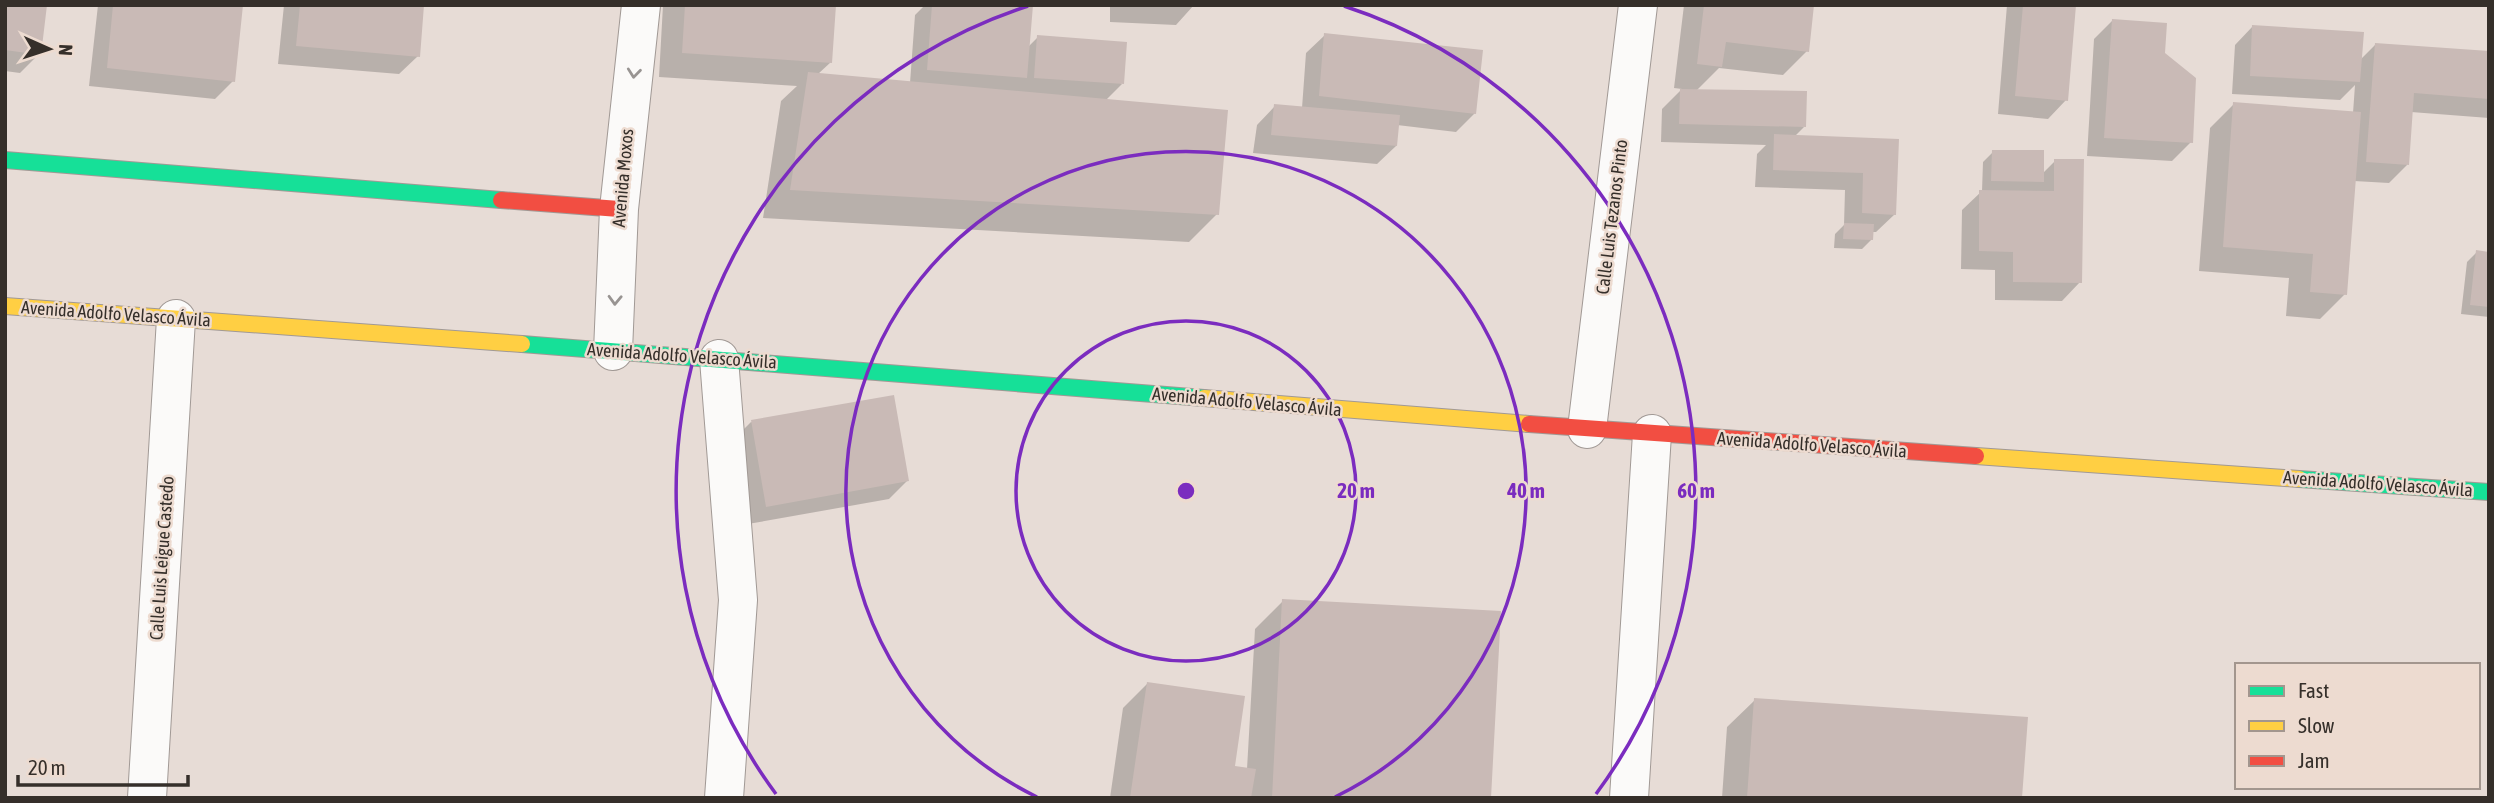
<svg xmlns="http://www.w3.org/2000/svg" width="2494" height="803" viewBox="0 0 2494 803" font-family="'Asap Condensed',sans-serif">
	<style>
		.shadow { fill: #0003 }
		.building { fill: #c9bab6 }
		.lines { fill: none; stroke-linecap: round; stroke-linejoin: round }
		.street-casing { stroke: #a19995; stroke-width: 40 }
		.fast-casing { stroke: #a19995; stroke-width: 18 }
		.slow-casing { stroke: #a19995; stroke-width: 18 }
		.jam-casing { stroke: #a19995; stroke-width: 18 }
		.street { stroke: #fbfaf9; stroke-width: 38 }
		.fast { stroke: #16e098; stroke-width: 16 }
		.slow { stroke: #ffcf43; stroke-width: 16 }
		.jam { stroke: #f24e42; stroke-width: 16 }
		.oneway { stroke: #989492 }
		.ring { fill: none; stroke: #7b2cbf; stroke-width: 3.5 }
		.labels { text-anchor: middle; stroke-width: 5; stroke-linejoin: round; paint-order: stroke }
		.street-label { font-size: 18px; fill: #352f2a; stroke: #eddbd0 }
		.centre { fill: #7b2cbf; stroke: #eddbd0; stroke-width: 3.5 }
		.ring-label { font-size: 21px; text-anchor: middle; font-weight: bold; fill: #7b2cbf; stroke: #eddbd0; stroke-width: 5; stroke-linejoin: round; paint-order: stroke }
	</style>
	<rect width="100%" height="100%" fill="#e7dcd6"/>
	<path class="shadow" d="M 5,5 L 39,54 L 20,73 L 5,71 Z
		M 98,5 L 241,5 L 233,81 L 215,99 L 89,86 Z
		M 284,5 L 422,5 L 418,56 L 399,74 L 278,64 Z
		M 663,5 L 834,5 L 831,62 L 818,74 L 910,83 L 915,15 L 925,5 L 1031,5 L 1028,47 L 1038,37 L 1122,84 L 1105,101 L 1217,214 L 1189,242 L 763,218 L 781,101 L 797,86 L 659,77 Z
		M 1110,5 L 1194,5 L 1176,25 L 1110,22 Z
		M 1684,5 L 1812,5 L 1807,51 L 1783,75 L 1719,68 L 1696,91 L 1804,127 L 1794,137 L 1897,140 L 1895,214 L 1876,232 L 1872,232 L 1872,239 L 1862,249 L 1834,248 L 1835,234 L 1844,225 L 1845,190 L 1755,187 L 1757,154 L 1766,145 L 1661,142 L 1662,109 L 1682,89 L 1674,88 Z
		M 2007,5 L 2074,5 L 2066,100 L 2048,119 L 1998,114 Z
		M 2112,21 L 2164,54 L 2191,142 L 2172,161 L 2087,156 L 2094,39 Z
		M 2253,26 L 2360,60 L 2375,45 L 2489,53 L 2489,118 L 2411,112 L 2407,165 L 2389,183 L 2354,181 L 2345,294 L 2320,319 L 2286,316 L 2289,278 L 2199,271 L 2210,128 L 2234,104 L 2353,113 L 2355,85 L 2340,100 L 2232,94 L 2235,45 Z
		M 1325,35 L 1475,113 L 1456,132 L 1397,125 L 1396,146 L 1377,164 L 1253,153 L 1257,125 L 1275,106 L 1302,108 L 1306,53 Z
		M 1993,152 L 2042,174 L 2055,161 L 2080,282 L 2062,301 L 1995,300 L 1995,270 L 1961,269 L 1962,210 L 1982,191 L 1983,162 Z
		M 2477,252 L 2489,254 L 2489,317 L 2461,314 L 2467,262 Z
		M 751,422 L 907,481 L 889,499 L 748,524 L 733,440 Z
		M 1283,601 L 1489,798 L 1110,798 L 1123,708 L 1148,683 L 1233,767 L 1247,769 L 1255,629 Z
		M 1755,700 L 2021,798 L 1722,798 L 1727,727 Z"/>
	<path class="building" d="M 5,5 L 47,5 L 41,55 L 5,50 Z
		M 113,5 L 243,5 L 235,82 L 107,68 Z
		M 300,5 L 424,5 L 420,57 L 296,46 Z
		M 685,5 L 836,5 L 832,63 L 682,53 Z
		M 932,5 L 1033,5 L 1027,78 L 927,70 Z
		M 1704,5 L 1814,5 L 1809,52 L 1726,42 L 1722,67 L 1697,64 Z
		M 2023,5 L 2076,5 L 2068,101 L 2015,96 Z
		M 2112,19 L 2167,23 L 2165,53 L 2196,78 L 2193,143 L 2104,138 Z
		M 2252,25 L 2364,32 L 2360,82 L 2250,76 Z
		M 1324,33 L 1483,50 L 1476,114 L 1319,96 Z
		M 1037,35 L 1127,42 L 1124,84 L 1034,78 Z
		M 2375,43 L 2489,51 L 2489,99 L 2414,93 L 2409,165 L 2366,162 Z
		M 808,72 L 1228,110 L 1219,215 L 790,190 Z
		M 1680,89 L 1807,91 L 1806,127 L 1679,124 Z
		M 2233,102 L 2361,112 L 2347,295 L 2310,292 L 2313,254 L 2223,247 Z
		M 1274,104 L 1400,115 L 1397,146 L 1271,135 Z
		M 1774,134 L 1899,139 L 1896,215 L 1862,213 L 1863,173 L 1773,170 Z
		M 1992,150 L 2044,150 L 2044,182 L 1991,181 Z
		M 2054,159 L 2084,159 L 2082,283 L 2013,282 L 2013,252 L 1979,251 L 1979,190 L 2054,191 Z
		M 1844,223 L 1874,224 L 1873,240 L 1843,239 Z
		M 2476,250 L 2489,252 L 2489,307 L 2470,305 Z
		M 894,395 L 909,481 L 766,507 L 751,420 Z
		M 1282,599 L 1501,611 L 1491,798 L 1272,798 Z
		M 1147,682 L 1245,696 L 1235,766 L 1256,769 L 1251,798 L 1130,798 Z
		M 1754,698 L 2028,717 L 2022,798 L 1747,798 Z"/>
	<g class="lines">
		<defs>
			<path id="street" d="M 613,351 L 619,209 L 641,5
				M 719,359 L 738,600 L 724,798
				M 1587,429 L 1638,5
				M 147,798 L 176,319
				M 1629,798 L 1652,434"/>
			<path id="fast" d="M 5,160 L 501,200
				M 522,344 L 1204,398
				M 2299,479 L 2489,492"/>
			<path id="slow" d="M 5,306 L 522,344
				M 1204,398 L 1529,424
				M 1976,456 L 2299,479"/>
			<path id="jam" d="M 501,200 L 619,209
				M 1529,424 L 1976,456"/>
		</defs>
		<use href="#street" class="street-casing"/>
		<use href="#fast" class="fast-casing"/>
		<use href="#slow" class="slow-casing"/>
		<use href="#jam" class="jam-casing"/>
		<use href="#street" class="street"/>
		<use href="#fast" class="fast"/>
		<use href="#slow" class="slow"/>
		<use href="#jam" class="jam"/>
	</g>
	<defs><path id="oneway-chevron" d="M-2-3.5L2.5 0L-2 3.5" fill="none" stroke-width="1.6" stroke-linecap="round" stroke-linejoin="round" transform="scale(1.75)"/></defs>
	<g class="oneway">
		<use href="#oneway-chevron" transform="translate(634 73) rotate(96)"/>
		<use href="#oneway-chevron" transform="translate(615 300) rotate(92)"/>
	</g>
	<g class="ring">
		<circle cx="1186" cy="491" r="170"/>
		<path d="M1037 797A340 340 0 1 1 1335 797"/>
		<path d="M776 794A510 510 0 0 1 1028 6M1344 6A510 510 0 0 1 1596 794"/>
	</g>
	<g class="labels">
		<g class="street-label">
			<text transform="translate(623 178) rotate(-85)" y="6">Avenida Moxos</text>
			<text transform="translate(1612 217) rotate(-83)" y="6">Calle Luis Tezanos Pinto</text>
			<text transform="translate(116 314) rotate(4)" y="6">Avenida Adolfo Velasco Ávila</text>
			<text transform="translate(682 356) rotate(4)" y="6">Avenida Adolfo Velasco Ávila</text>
			<text transform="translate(1247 402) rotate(5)" y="6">Avenida Adolfo Velasco Ávila</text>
			<text transform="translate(1812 445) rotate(4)" y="6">Avenida Adolfo Velasco Ávila</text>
			<text transform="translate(2378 484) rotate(4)" y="6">Avenida Adolfo Velasco Ávila</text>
			<text transform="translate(162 558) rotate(-86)" y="6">Calle Luis Leigue Castedo</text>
		</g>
	</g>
	<circle cx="1186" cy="491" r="10" class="centre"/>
	<g class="ring-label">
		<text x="1356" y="498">20 m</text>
		<text x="1526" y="498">40 m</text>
		<text x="1696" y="498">60 m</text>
	</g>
	<rect width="2494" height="803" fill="none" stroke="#352f2a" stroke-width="14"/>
	<rect x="2235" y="663" width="245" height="126" fill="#eddbd0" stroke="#a3968e" stroke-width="2"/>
	<rect x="2249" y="686" width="35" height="10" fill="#16e098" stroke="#a3968e" stroke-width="2"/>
	<text x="2298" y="698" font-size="21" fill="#352f2a">Fast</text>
	<rect x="2249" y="721" width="35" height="10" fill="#ffcf43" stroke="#a3968e" stroke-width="2"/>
	<text x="2298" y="733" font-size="21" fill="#352f2a">Slow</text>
	<rect x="2249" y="756" width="35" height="10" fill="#f24e42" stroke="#a3968e" stroke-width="2"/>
	<text x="2298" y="768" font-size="21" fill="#352f2a">Jam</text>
	<g transform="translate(49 49) rotate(93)" stroke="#eddbd0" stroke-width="5" paint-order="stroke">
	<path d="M0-5L12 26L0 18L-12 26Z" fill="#352f2a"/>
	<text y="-10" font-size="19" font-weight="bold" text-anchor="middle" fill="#352f2a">N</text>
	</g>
	<path d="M18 775v10h170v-10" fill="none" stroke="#352f2a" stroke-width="3.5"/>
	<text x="28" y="775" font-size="21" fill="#352f2a" stroke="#eddbd0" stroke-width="5" paint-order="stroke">20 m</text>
</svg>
